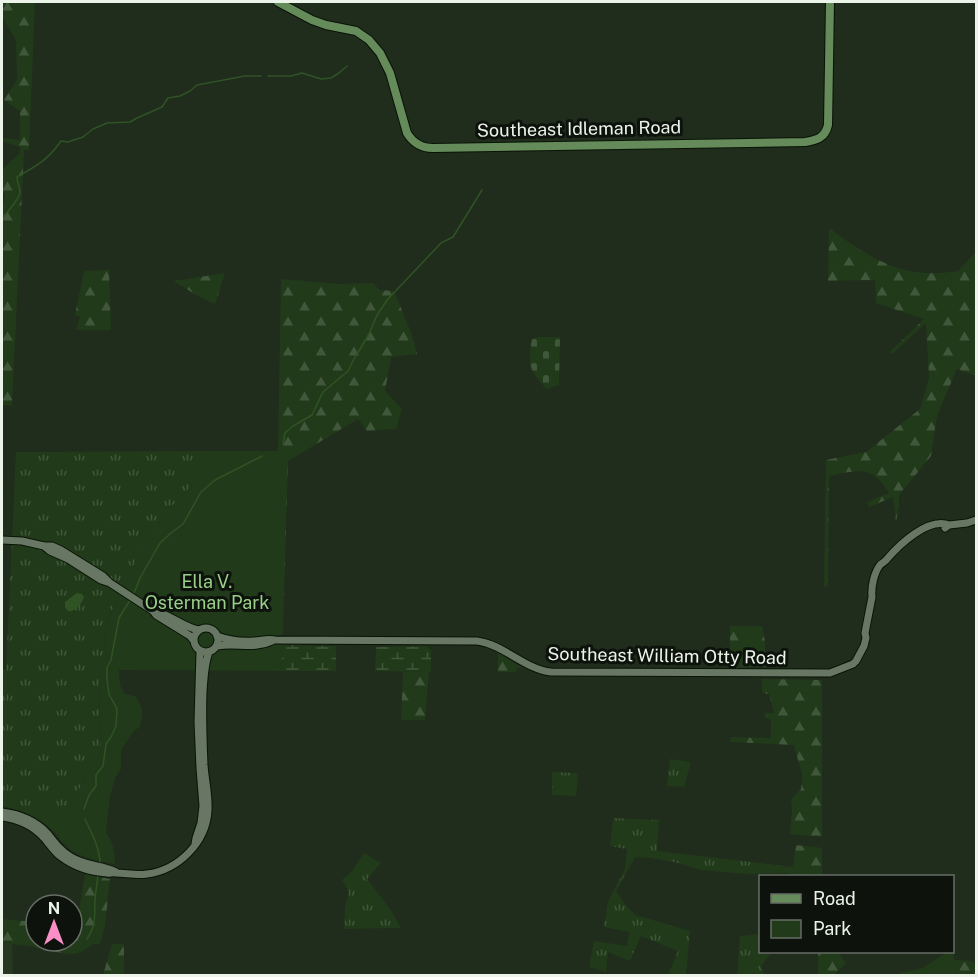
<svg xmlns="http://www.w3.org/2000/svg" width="978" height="977" viewBox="0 0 978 977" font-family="'Public Sans',sans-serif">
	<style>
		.built { fill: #273722 }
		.grass { fill: url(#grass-tufts) }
		.forest { fill: url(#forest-firs) }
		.wetland { fill: url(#wetland-marsh) }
		.cemetery { fill: url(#cemetery-stones) }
		.green { fill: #213a19 }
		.water { fill: #305325 }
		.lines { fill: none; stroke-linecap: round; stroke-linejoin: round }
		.stream { stroke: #305325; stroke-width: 1.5 }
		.minor-casing { stroke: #091406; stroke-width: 9 }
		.major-casing { stroke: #091406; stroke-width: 10 }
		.minor { stroke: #687764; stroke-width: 7 }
		.major { stroke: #658b5a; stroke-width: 8 }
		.labels { text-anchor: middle; stroke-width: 6; stroke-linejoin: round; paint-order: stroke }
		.street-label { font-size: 18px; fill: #ecf4ea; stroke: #0d130c }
		.park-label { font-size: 18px; fill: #99d088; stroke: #0d130c }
	</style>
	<defs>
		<pattern id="grass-tufts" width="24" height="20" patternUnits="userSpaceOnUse" patternTransform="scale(1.5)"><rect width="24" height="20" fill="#213a19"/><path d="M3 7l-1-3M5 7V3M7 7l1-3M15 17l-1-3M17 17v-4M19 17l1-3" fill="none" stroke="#41573b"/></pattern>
		<pattern id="forest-firs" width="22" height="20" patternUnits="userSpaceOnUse" patternTransform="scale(1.5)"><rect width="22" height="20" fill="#213a19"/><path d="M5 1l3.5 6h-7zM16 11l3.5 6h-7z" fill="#41573b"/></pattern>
		<pattern id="wetland-marsh" width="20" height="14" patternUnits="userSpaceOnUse" patternTransform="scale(1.5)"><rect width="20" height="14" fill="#213a19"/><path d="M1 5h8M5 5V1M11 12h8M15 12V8" fill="none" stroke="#41573b"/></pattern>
		<pattern id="cemetery-stones" width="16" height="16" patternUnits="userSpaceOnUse" patternTransform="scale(1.5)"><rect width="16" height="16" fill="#213a19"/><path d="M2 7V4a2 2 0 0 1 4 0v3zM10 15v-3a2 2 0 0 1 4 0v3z" fill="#41573b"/></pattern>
	</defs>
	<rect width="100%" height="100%" fill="#202c1c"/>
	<path class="built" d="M 2,944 L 12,944 L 13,975 L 2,976 Z"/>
	<path class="grass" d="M 215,451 L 187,491 L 170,508 L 141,550 L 119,598 L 111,612 L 105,633 L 104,647 L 108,656 L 110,670 L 99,670 L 101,752 L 69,806 L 2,806 L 2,670 L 6,670 L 16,452 Z
		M 670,759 L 691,762 L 684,787 L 667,786 Z
		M 552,772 L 577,773 L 578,776 L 576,796 L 552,795 Z
		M 613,818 L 659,820 L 657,851 L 793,867 L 803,870 L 809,876 L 797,876 L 785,873 L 747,874 L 701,870 L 674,862 L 650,858 L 635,857 L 616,891 L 627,907 L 636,915 L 690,931 L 686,975 L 668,975 L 678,951 L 641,936 L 630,961 L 608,952 L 606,972 L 589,967 L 594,941 L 627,946 L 629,932 L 604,927 L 608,901 L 625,869 L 627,849 L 610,846 Z
		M 364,853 L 381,863 L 367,879 L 390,909 L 401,928 L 344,929 L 345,907 L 349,892 L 342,880 L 352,871 Z
		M 760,934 L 760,952 L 772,952 L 761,966 L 765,975 L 737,975 L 740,936 Z"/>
	<path class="forest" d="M 2,2 L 35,2 L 29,150 L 24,150 L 12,406 L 2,405 L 2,208 L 5,196 L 2,188 L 2,170 L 20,153 L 20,147 L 2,141 L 2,138 L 20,140 L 20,111 L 4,100 L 17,80 L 16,40 L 2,17 Z
		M 829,228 C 858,249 888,271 925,273 C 936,274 948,272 958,271 L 976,252 L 976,376 L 957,369 L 937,416 L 931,456 L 899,495 L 899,505 L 896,522 L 893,497 L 869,507 L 867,502 L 889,493 C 872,465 859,470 829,476 L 828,586 L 824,587 L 826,460 L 866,452 L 920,409 L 929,378 L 926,323 L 892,354 L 890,352 L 924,319 L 876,303 L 875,280 L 828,281 Z
		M 109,270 L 111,330 L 76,330 L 80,317 L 75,315 L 84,271 Z
		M 225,273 L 215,304 L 196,295 L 174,281 Z
		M 281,279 L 339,284 L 373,283 L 380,290 L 394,291 L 412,335 L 417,354 L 391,357 L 385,391 L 402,409 L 396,429 L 367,431 L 358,419 L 288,461 L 283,634 L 135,582 L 141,550 L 170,508 L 187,491 L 215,451 L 278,451 Z
		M 730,626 L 762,626 L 765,642 L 765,667 L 730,668 Z
		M 498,653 L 522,668 L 517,668 L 516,672 L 498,672 Z
		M 403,672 L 429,672 L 425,720 L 401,720 Z
		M 762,679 L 822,680 L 822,837 L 790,834 L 792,811 L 791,799 L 801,789 L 802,775 L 794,745 L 730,742 L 731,737 L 771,738 L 771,719 L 765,718 L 765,713 L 774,713 L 769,694 L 762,693 Z
		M 796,845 L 822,848 L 822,876 L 809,876 L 803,870 L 793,867 Z
		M 85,874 L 110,879 L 105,926 L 100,944 L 93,944 C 72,962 61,951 39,948 C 27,945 14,944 2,944 L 2,919 L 36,922 L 36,941 L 72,941 L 72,926 L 77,922 Z
		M 112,944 L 124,944 L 124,975 L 103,975 Z
		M 818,952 L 838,952 L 846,963 L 834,975 L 818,975 Z
		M 954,960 L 972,961 L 976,966 L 976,975 L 954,975 Z"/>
	<path class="wetland" d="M 282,645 L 336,646 L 336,671 L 281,671 Z
		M 426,646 L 431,650 L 431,672 L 375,671 L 376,647 Z"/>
	<path class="cemetery" d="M 537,337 L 560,337 L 559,385 L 547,389 C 529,371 527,364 532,339 Z"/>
	<path class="green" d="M 215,451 L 288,451 L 281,671 L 119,670 L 120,685 L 125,694 L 135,696 C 144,707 143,714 140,727 L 134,731 L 121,750 L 121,769 L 115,778 L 110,797 L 106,832 C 113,843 115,851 115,864 C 99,861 84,859 71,850 C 64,845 60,839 55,833 C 40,817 22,810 2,806 L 69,806 L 101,752 L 99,670 L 110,670 L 108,656 L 104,647 L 105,633 L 111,612 L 119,598 L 141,550 L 170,508 L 187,491 Z
		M 954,947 L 954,975 L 892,975 L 922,968 L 947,952 L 952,952 L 953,948 Z"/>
	<path class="water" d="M 77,593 L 82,594 L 84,597 C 82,603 75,613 68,611 L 65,607 L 65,602 Z"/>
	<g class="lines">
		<path class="stream" d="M 268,76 L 291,76 L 302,73 L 321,79 L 331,78 L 339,73 L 347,66
			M 2,219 C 6,213 20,199 20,192 C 20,187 17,184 17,177 C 36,166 48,160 61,141 L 68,142 L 83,137 L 93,129 L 107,123 L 130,122 L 137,118 L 162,107 L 168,98 L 180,96 L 190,91 L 197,85 L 245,76 L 261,76
			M 283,444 L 285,433 L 293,426 L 312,415 L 323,392 L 348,371 L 354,359 L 369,334 L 377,315 L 388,299 L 441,243 L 453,237 L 482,190
			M 134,593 L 140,578 L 160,543 L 171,533 L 183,524 L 201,492 L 215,480 L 262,456
			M 84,809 L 89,795 L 96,786 L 96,775 L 103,766 L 106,744 L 111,737 L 116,726 L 117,709 L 109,694 L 107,679 L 107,668 L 111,660 L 119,618 L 130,600
			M 85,819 C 91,832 100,848 100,863
			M 87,939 C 97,924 94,916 95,899 C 96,891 97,882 98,874"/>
		<defs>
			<path id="minor" d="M 945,528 L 949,525 L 967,523 L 976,520
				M 2,540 L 22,541 L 44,546 L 52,546 L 61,550 L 103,576 L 110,583 L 153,611 L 156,615 L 190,636 L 193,640
				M 44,546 L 50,551 L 68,559 L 101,580 L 107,582
				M 153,611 C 169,613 182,627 199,630
				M194 640a12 12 0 1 1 24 0a12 12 0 1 1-24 0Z
				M 217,636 C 228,640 242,642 254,641 C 261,641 267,638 275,640 L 477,641 C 505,645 524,669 551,672 L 830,673 L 853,664 L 856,661 L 864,646 L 866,638 L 865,633 L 872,597 C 871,587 874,573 880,565 C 882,563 885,562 887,559 C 899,545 928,517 949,525
				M 217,646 C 236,642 253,650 272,641
				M 2,812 C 19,814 36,821 48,834 C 55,843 61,851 71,857 C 85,866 102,865 116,872
				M 2,817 C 18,819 34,826 45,839 C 50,845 54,851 60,856 C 73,866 90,872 107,873 C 114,874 108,872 116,873 C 126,873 136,876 147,874 C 179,870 206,842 208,811 C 209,795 205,780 204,765 C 203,741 202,717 203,692 C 204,679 204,665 209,652
				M 195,844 L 196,838 L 201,823 L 203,806 L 200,768 L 198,722 L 200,651"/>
			<path id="major" d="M 278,2 L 312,20 L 326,25 L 356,31 L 369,40 L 380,53 L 390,73 L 407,133 C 413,143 421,148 433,148 L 805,142 C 817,140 825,138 828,125 L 830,2"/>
		</defs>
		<use href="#minor" class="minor-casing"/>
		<use href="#major" class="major-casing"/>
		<use href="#minor" class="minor"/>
		<use href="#major" class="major"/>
	</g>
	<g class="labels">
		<g class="street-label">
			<text transform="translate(579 129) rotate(-1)" y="6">Southeast Idleman Road</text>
			<text transform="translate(667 656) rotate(1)" y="6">Southeast William Otty Road</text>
		</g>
		<g class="park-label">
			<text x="207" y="588">Ella V.<tspan x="207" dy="21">Osterman Park</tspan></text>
		</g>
	</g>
	<rect width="978" height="977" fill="none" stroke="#ecf4ea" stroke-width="6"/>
	<rect x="759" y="875" width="195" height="78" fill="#0d130c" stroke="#666d65" stroke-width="1.5"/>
	<rect x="771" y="894" width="30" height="9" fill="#658b5a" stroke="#666d65" stroke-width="1.5"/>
	<text x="813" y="905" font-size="18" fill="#ecf4ea">Road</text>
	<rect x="771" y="920" width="30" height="18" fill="#213a19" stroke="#666d65" stroke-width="1.5"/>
	<text x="813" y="935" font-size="18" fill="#ecf4ea">Park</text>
	<g transform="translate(54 923)"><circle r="28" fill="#0d130c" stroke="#666d65" stroke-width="1.5"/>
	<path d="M0-4.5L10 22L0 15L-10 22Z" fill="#fa8fc7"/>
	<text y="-9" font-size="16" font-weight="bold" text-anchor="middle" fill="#ecf4ea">N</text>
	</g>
</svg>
